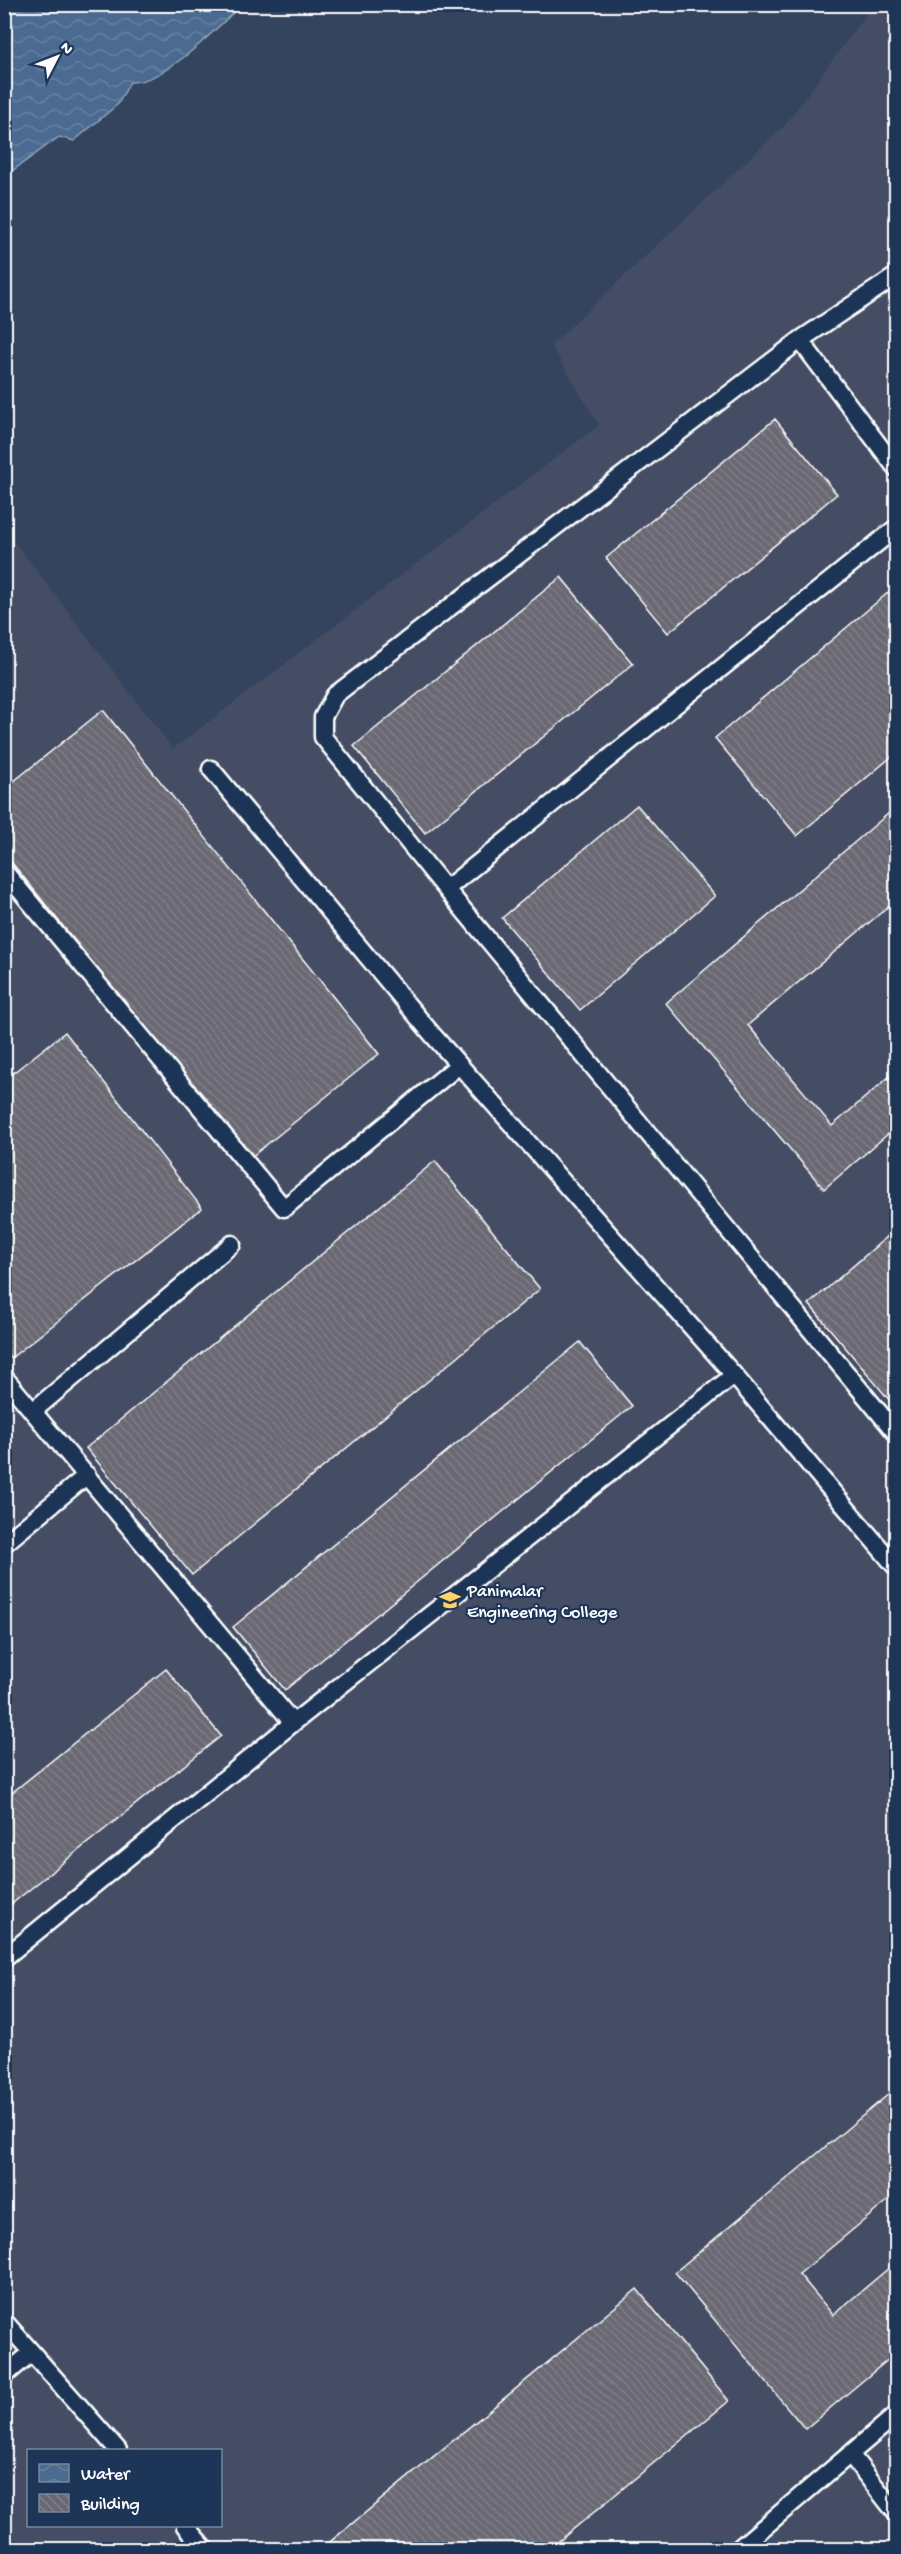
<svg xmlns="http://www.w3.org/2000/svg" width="901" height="2554" viewBox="0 0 901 2554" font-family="'Gochi Hand',sans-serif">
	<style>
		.built { fill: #444e65; fill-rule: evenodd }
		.water { fill: url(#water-waves); stroke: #93a6bd; stroke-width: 1.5 }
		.building { fill: url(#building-back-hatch); stroke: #fff; stroke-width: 1.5 }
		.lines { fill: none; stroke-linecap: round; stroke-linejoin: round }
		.service-casing { stroke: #fff; stroke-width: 21 }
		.service { stroke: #1d3557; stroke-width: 16 }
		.labels { text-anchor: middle; stroke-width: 4.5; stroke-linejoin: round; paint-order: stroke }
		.poi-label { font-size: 18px; fill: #fff; stroke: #1d3557; text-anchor: start }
	</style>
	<defs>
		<pattern id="water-waves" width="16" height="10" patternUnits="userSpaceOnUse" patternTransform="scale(1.5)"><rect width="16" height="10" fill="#4b6b91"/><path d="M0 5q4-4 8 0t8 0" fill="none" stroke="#6681a2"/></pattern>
		<pattern id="building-back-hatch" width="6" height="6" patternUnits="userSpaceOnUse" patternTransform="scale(1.5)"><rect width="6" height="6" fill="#696773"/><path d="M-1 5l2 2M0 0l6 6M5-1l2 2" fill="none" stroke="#807e88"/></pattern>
	</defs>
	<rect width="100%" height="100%" fill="#34445f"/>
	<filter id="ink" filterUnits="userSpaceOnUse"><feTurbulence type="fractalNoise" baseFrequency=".0167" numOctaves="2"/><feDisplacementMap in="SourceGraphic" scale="12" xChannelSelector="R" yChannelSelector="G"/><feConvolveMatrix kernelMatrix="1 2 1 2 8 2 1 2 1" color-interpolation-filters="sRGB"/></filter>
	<g filter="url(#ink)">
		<path class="built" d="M 873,5 L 896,5 L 896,2549 L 5,2549 L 4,528 L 173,749 L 599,425 L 551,345 L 785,125 ZM 28,2450 L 220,2450 L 220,2526 L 28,2526 Z"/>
		<path class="water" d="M 5,4 L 241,4 L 241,5 C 217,28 164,84 130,82 L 118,104 L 74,141 L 59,137 L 5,176 Z"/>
		<path class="building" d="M 775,419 L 837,494 L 668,633 L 606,558 Z
			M 561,577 L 633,664 L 425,833 L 354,746 Z
			M 896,586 L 896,753 L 797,836 L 715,738 Z
			M 103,710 L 379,1054 L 250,1158 L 4,853 L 4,789 Z
			M 637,805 L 715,896 L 580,1010 L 502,918 Z
			M 896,807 L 896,900 L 748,1025 L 832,1126 L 896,1071 L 896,1127 L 824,1189 L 666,1003 Z
			M 65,1032 L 202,1208 L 11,1358 L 4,1349 L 4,1080 Z
			M 435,1161 L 540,1289 L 192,1575 L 86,1448 Z
			M 896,1229 L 896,1408 L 809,1304 Z
			M 580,1342 L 632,1406 L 285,1690 L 233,1627 Z
			M 166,1669 L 221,1736 L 4,1910 L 4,1799 Z
			M 896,2088 L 896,2194 L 799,2274 L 833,2315 L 896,2262 L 896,2353 L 805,2429 L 675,2272 Z
			M 637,2289 L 729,2401 L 548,2550 L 320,2550 Z"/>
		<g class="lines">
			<defs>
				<path id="service" d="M 800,340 L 896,276
					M 896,468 L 800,340 L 335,695 L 323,717 L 323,737 L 446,889 L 896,528
					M 211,769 L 431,1033 L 734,1375 L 896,1567
					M 4,871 L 284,1208 L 459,1065
					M 446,889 L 896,1433
					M 4,1377 L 293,1723
					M 33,1411 L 232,1244
					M 4,1544 L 87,1475
					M 4,1958 L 293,1723 L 734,1375
					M 4,2321 L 118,2450
					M 4,2376 L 31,2353
					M 850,2454 L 896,2513
					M 185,2526 L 206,2550
					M 737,2550 L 896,2415"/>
			</defs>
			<use href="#service" class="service-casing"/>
			<use href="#service" class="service"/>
		</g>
	</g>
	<defs>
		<symbol id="university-bare" viewBox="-9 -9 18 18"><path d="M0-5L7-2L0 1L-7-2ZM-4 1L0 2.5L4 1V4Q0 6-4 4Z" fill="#ffd166" stroke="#1d3557" stroke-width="2.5" paint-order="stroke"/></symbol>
	</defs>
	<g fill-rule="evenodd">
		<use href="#university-bare" x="435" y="1585" width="30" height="30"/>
	</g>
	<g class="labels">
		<g class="poi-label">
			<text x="467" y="1596">Panimalar<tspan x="467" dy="21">Engineering College</tspan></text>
		</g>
	</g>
	<rect width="901" height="2554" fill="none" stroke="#1d3557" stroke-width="24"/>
	<rect x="12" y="12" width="877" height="2530" fill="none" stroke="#fff" stroke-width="2" filter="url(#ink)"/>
	<rect x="27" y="2449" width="195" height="78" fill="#1d3557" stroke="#77869a" stroke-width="1.5"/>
	<rect x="39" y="2464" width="30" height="18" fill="url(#water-waves)" stroke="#77869a" stroke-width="1.5"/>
	<text x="81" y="2479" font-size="18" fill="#ffffff">Water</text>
	<rect x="39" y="2494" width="30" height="18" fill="url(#building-back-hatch)" stroke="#77869a" stroke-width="1.5"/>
	<text x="81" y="2509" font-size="18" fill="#ffffff">Building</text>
	<g transform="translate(57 57) rotate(48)" stroke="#1d3557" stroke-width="4.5" paint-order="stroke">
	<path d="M0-4.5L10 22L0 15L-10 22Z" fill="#ffffff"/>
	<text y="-9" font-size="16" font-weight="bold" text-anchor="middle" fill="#ffffff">N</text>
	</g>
</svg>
